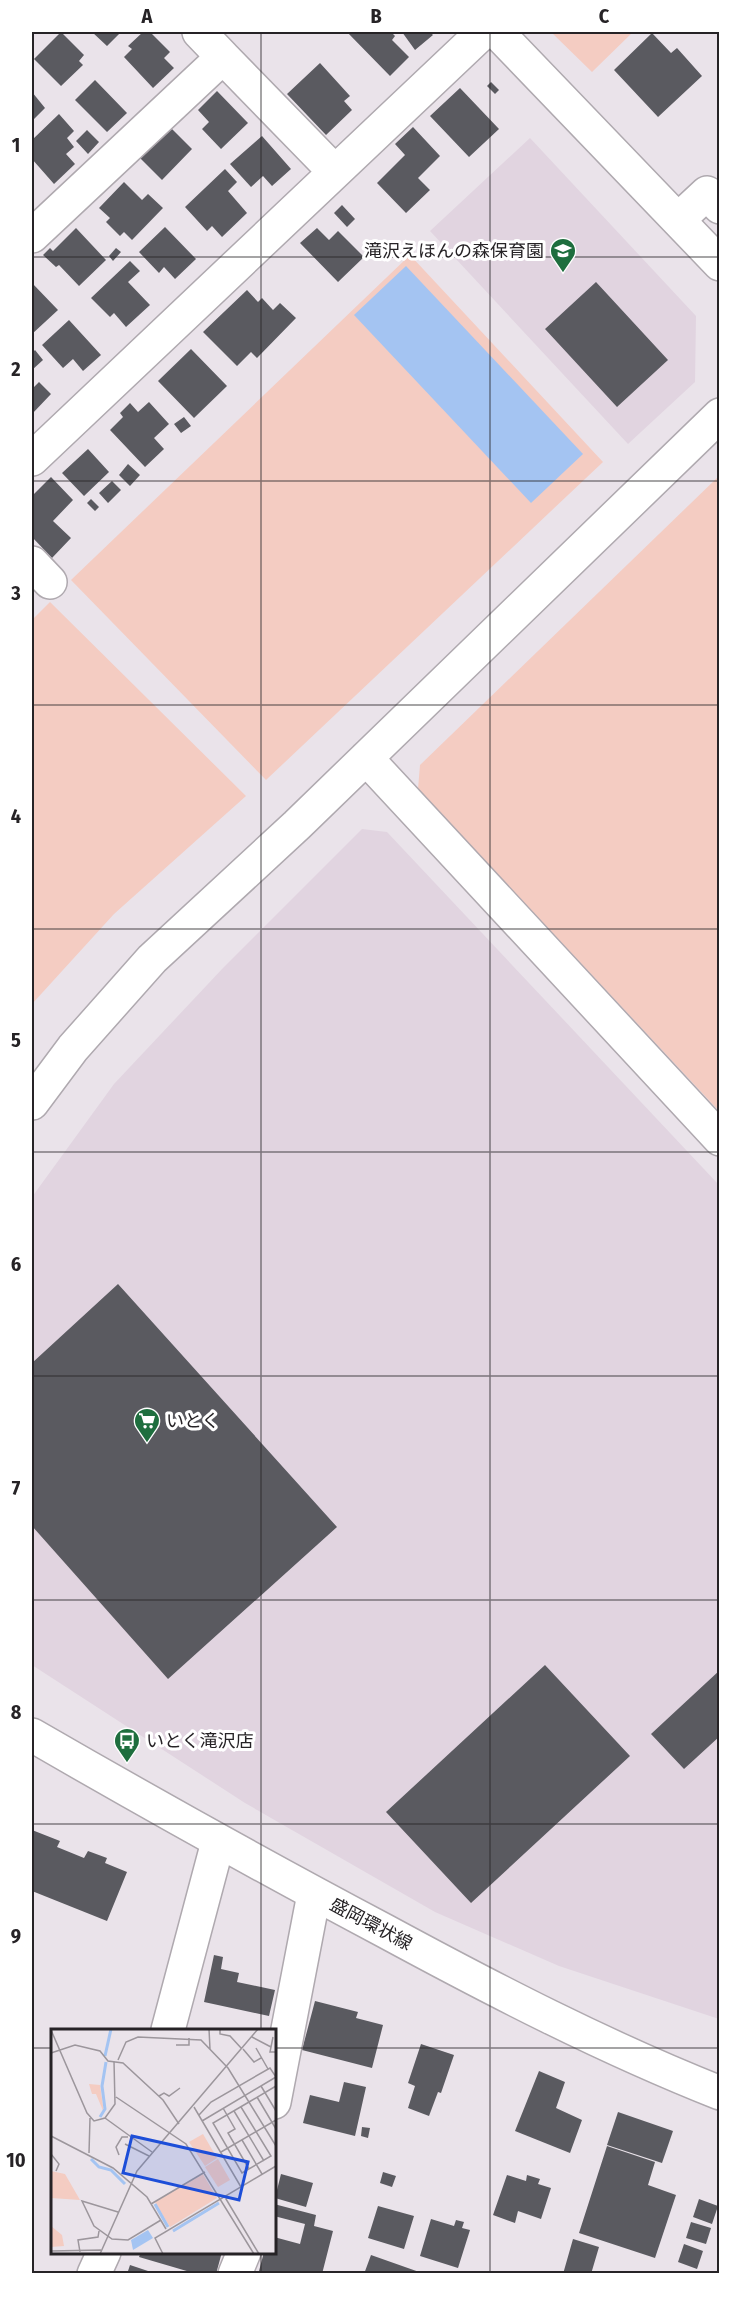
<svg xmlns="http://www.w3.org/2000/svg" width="751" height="2305" viewBox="0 0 751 2305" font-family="'Fira Sans Condensed','Noto Sans JP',sans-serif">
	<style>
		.built { fill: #e1d4e0 }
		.green { fill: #f4ccc2 }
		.water { fill: #a4c4f2 }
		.building { fill: #5a5a60 }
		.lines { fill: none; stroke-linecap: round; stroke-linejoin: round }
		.minor-casing { stroke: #afa9af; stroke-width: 36 }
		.major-casing { stroke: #afa9af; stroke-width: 36 }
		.minor { stroke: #fff; stroke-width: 33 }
		.major { stroke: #fff; stroke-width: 33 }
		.grid { fill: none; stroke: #262326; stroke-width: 1.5; stroke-opacity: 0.55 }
		.labels { text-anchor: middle; stroke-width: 6; stroke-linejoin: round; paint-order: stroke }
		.poi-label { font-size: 18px; fill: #262326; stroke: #fff; text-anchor: start }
		.street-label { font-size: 18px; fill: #262326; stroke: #fff }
		.inset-river { fill: none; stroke: #a4c4f2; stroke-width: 3 }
		.inset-road { fill: none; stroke: #9c969c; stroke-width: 1.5 }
		.view { fill: #1d4ed8; fill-opacity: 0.15; stroke: #1d4ed8; stroke-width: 3 }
		.inset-edge { fill: none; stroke: #262326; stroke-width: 3 }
		.neatline { fill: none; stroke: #262326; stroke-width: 2 }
		.grid-label { font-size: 20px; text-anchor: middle; font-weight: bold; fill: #262326 }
	</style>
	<rect width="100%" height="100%" fill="#eae3ea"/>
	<path class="built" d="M 530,138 L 696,316 L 695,382 L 628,444 L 430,231 Z
		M 362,829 L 387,832 L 719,1185 L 719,2019 L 559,1966 L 435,1912 L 245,1803 L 32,1665 L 32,1197 L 114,1084 L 223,968 Z"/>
	<path class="green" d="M 551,32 L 633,32 L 592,72 Z
		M 410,255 L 603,462 L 266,780 L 71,580 Z
		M 719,476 L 719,1111 L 418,789 L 420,765 Z
		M 50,602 L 246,796 L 114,914 L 32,1004 L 32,620 Z"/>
	<path class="water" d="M 406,266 L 583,454 L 531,503 L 354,315 Z"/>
	<path class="building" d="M 61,32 L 84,55 L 79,61 L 83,65 L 61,86 L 34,59 Z
		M 92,32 L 121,32 L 107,46 Z
		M 143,32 L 150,32 L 170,52 L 164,58 L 174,68 L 153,88 L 124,57 L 132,49 L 128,46 Z
		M 347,32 L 391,32 L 395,36 L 392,40 L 409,57 L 390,76 Z
		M 402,32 L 430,32 L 433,35 L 415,50 Z
		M 652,33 L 671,53 L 677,48 L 702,76 L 658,117 L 614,70 Z
		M 320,63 L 350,96 L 344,101 L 352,110 L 326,135 L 287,94 Z
		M 95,80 L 127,113 L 107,132 L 75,100 Z
		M 491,82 L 499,90 L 495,94 L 487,86 Z
		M 460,88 L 499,129 L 469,157 L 430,116 Z
		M 217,91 L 248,123 L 221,149 L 202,129 L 209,122 L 198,110 Z
		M 32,92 L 45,108 L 32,121 Z
		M 59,114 L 74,131 L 67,138 L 74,147 L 66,154 L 75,164 L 54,184 L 32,159 L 32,140 Z
		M 170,127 L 192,149 L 162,180 L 140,158 Z
		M 413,127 L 440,156 L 418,178 L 430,190 L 406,213 L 377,183 L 405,155 L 395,144 Z
		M 87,130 L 99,142 L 88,154 L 76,141 Z
		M 262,136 L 291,169 L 272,186 L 263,176 L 251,187 L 230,164 Z
		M 225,169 L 237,182 L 228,191 L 247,213 L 222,237 L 212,226 L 207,231 L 185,207 Z
		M 124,182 L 142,200 L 148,194 L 163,208 L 132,240 L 124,232 L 120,236 L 106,222 L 110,218 L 99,208 Z
		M 342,205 L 355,219 L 347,227 L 334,213 Z
		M 165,227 L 196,259 L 175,279 L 164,267 L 159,273 L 139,252 Z
		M 76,228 L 106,260 L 79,286 L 59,265 L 56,267 L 43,255 L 50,248 L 53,251 Z
		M 317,228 L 329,240 L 338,231 L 364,257 L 338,282 L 300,243 Z
		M 116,248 L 121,252 L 113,261 L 109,256 Z
		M 130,261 L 140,271 L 128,282 L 150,305 L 126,327 L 114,313 L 110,317 L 91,298 Z
		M 596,282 L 668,360 L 617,407 L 545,329 Z
		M 32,283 L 58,310 L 32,334 Z
		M 247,290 L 258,302 L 262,298 L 273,310 L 280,303 L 296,318 L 257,358 L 251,352 L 237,366 L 203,332 Z
		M 69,320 L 101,355 L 83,371 L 73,359 L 63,368 L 42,345 Z
		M 191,349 L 227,386 L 194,418 L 158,381 Z
		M 35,350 L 43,360 L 32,370 L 32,353 Z
		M 39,382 L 51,394 L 32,414 L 32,385 L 34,387 Z
		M 149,402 L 169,424 L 154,438 L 164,449 L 145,467 L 110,430 L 123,417 L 120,413 L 130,403 L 138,412 Z
		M 184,417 L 191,426 L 181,433 L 174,424 Z
		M 88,449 L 109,472 L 84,496 L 62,473 Z
		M 128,464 L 140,475 L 130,486 L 119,475 Z
		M 51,477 L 73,500 L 53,521 L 71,538 L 52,558 L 32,537 L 32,496 Z
		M 112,481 L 121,490 L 108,503 L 99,493 Z
		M 91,499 L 99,507 L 95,511 L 87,503 Z
		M 118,1284 L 337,1527 L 168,1679 L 32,1526 L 32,1363 Z
		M 545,1665 L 630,1756 L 471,1903 L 386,1812 Z
		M 720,1670 L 720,1736 L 684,1769 L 651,1734 Z
		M 32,1830 L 60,1841 L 57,1847 L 84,1858 L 88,1851 L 107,1858 L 105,1863 L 127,1872 L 107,1921 L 32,1891 Z
		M 214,1955 L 223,1957 L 221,1969 L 239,1973 L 237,1982 L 275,1990 L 269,2016 L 204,2002 Z
		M 315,2001 L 358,2012 L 356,2018 L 383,2025 L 372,2068 L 302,2050 Z
		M 421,2044 L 454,2055 L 441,2093 L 438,2092 L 429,2116 L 408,2108 L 415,2086 L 408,2083 Z
		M 539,2071 L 565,2082 L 556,2108 L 582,2120 L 570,2153 L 515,2131 Z
		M 344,2082 L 366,2087 L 355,2136 L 303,2123 L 310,2095 L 339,2102 Z
		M 618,2112 L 673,2131 L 662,2163 L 607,2145 Z
		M 362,2127 L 370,2128 L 368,2138 L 361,2136 Z
		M 607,2146 L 655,2162 L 648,2185 L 676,2195 L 655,2258 L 579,2233 Z
		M 383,2172 L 396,2176 L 392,2187 L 380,2183 Z
		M 281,2174 L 313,2183 L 306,2207 L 275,2198 Z
		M 507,2175 L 526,2181 L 527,2175 L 540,2179 L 538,2184 L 551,2188 L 541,2219 L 518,2211 L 515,2223 L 493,2215 Z
		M 699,2199 L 718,2206 L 712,2224 L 693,2217 Z
		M 274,2204 L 316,2215 L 314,2226 L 333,2231 L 322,2274 L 268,2274 L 259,2271 L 264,2252 L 274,2252 L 274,2237 L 300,2244 L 305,2224 L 274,2216 Z
		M 378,2206 L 414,2216 L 404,2249 L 368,2238 Z
		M 431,2219 L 454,2226 L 456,2220 L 464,2222 L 462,2228 L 470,2230 L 458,2268 L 420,2256 Z
		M 691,2222 L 711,2228 L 706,2244 L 686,2238 Z
		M 573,2239 L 599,2247 L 591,2274 L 563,2274 Z
		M 684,2244 L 703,2251 L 697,2269 L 678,2262 Z
		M 141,2252 L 222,2252 L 216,2274 L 197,2274 L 139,2257 Z
		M 371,2255 L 422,2273 L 422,2274 L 364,2274 Z
		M 130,2265 L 154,2273 L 154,2274 L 127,2274 Z"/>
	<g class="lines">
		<defs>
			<path id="minor" d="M 497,32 L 720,264
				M 223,57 L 334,171
				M 678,220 L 707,193 L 720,207
				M 32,236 L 223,57 L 199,32
				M 32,459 L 483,32
				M 32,563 L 50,582
				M 366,758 L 720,1139
				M 32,1103 L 73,1048 L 152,959 L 297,825 L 720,415
				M 168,2030 L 218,1842
				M 274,2102 L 314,1894
				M 94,2274 L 104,2252
				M 235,2274 L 244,2252"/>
			<path id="major" d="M 32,1735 C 148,1802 266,1868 385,1931 C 494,1990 604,2047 720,2093"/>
		</defs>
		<use href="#minor" class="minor-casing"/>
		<use href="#major" class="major-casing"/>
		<use href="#minor" class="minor"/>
		<use href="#major" class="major"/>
	</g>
	<path class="grid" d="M 261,32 L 261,2030M 490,32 L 490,2274M 32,257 L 720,257M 32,481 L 720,481M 32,705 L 720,705M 32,929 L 720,929M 32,1152 L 720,1152M 32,1376 L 720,1376M 32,1600 L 720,1600M 32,1824 L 720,1824M 32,2048 L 52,2048M 274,2048 L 720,2048M 261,2252 L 261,2274"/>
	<defs>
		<symbol id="school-pin" viewBox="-11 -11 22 30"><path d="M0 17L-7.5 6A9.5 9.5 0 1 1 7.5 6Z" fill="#1e6e3e" stroke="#fff"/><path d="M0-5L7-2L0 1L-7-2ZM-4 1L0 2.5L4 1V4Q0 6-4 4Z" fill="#fff"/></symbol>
		<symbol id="supermarket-pin" viewBox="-11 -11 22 30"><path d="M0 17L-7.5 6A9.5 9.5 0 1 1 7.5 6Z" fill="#1e6e3e" stroke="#fff"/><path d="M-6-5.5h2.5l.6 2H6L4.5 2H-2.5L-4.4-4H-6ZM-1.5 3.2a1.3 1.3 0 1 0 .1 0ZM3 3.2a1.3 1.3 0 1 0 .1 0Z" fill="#fff"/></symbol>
		<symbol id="bus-pin" viewBox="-11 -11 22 30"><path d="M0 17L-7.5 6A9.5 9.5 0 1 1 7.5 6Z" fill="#1e6e3e" stroke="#fff"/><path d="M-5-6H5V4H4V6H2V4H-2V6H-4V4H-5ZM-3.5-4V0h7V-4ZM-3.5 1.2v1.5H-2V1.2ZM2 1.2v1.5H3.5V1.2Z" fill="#fff"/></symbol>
	</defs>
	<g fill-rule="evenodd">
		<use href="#school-pin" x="548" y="236" width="30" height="40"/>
		<use href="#supermarket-pin" x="132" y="1406" width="30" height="40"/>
		<use href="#bus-pin" x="112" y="1726" width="30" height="40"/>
	</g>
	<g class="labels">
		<g class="poi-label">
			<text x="544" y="257" text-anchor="end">滝沢えほんの森保育園</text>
			<text x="166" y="1427">いとく</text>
			<text x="146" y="1747">いとく滝沢店</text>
		</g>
		<g class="street-label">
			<text transform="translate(371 1924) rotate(28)" y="6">盛岡環状線</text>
		</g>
	</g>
	<g transform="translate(51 2029)">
		<rect width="225" height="225" fill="#eae3ea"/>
		<path d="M 38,55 L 49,56 L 53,84 L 45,65 L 41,65 ZM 152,105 L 166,129 L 154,137 L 138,113 ZM 167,130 L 179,151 L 167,158 L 154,138 ZM 0,142 L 14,145 L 29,171 L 0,169 ZM 152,145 L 166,169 L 119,198 L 104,173 ZM 0,197 L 11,206 L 13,217 L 0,218 Z" fill="#f4ccc2"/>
		<path d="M 97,201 L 102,209 L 82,221 L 80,211 Z" fill="#a4c4f2"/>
		<path class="inset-river" d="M 54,27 L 60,0M 49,88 L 54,80 L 51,57 L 55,33M 40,130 L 48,138 L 60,141 L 74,155M 104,175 L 117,198M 122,202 L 168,174"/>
		<path class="inset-road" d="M 158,0 L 159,20M 169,0 L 169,5 L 179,7 L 191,20M 0,1 L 36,84 L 43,92 L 54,89 L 64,75 L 63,32M 201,8 L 220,18M 222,8 L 219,23 L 225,23M 125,16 L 138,16 L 138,9M 205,19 L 217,40M 192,20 L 203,33 L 210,29M 0,24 L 24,16 L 49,22 L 57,32 L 72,34 L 112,71 L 128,95M 67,31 L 75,13 L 87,8 L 150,11 L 177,39 L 225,117M 210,57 L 225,82M 108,67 L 113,64 L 118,67 L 129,59M 65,68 L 135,115 L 203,225M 206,68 L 225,100M 143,78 L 190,158M 190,78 L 220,127 L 191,144 L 162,94 L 198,73 L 225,57M 172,79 L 184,100 L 177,104 L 198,140M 183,82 L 213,132M 148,86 L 160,73 L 219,39 L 225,48M 54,89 L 101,123M 151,92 L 225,48M 0,107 L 62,139 L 96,168 L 115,200M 191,111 L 211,145M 74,115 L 98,127M 170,123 L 225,91M 38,124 L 39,89M 0,125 L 8,135 L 5,142M 68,126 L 65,118 L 71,108 L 77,108M 177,168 L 175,170 L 208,225M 100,175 L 154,143M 67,183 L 31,172 L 43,197 L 61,210 L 77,211 L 110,191M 0,222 L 50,221M 29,223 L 27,211 L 47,208 L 48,202M 49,225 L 86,142 L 207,0M 112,225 L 104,209 L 225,137"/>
		<path class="view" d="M 81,107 L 197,133 L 188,171 L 72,144 Z"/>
		<rect width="225" height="225" class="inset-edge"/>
	</g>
	<rect width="751" height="2305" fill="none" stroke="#ffffff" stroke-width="66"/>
	<rect x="33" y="33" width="685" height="2239" class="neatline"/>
	<g class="grid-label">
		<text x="147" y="23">A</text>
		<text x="376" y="23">B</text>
		<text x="604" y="23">C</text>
		<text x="16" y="152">1</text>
		<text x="16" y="376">2</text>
		<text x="16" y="600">3</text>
		<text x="16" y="823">4</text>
		<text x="16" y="1047">5</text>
		<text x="16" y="1271">6</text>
		<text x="16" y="1495">7</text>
		<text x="16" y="1719">8</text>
		<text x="16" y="1943">9</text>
		<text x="16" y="2167">10</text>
	</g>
</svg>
